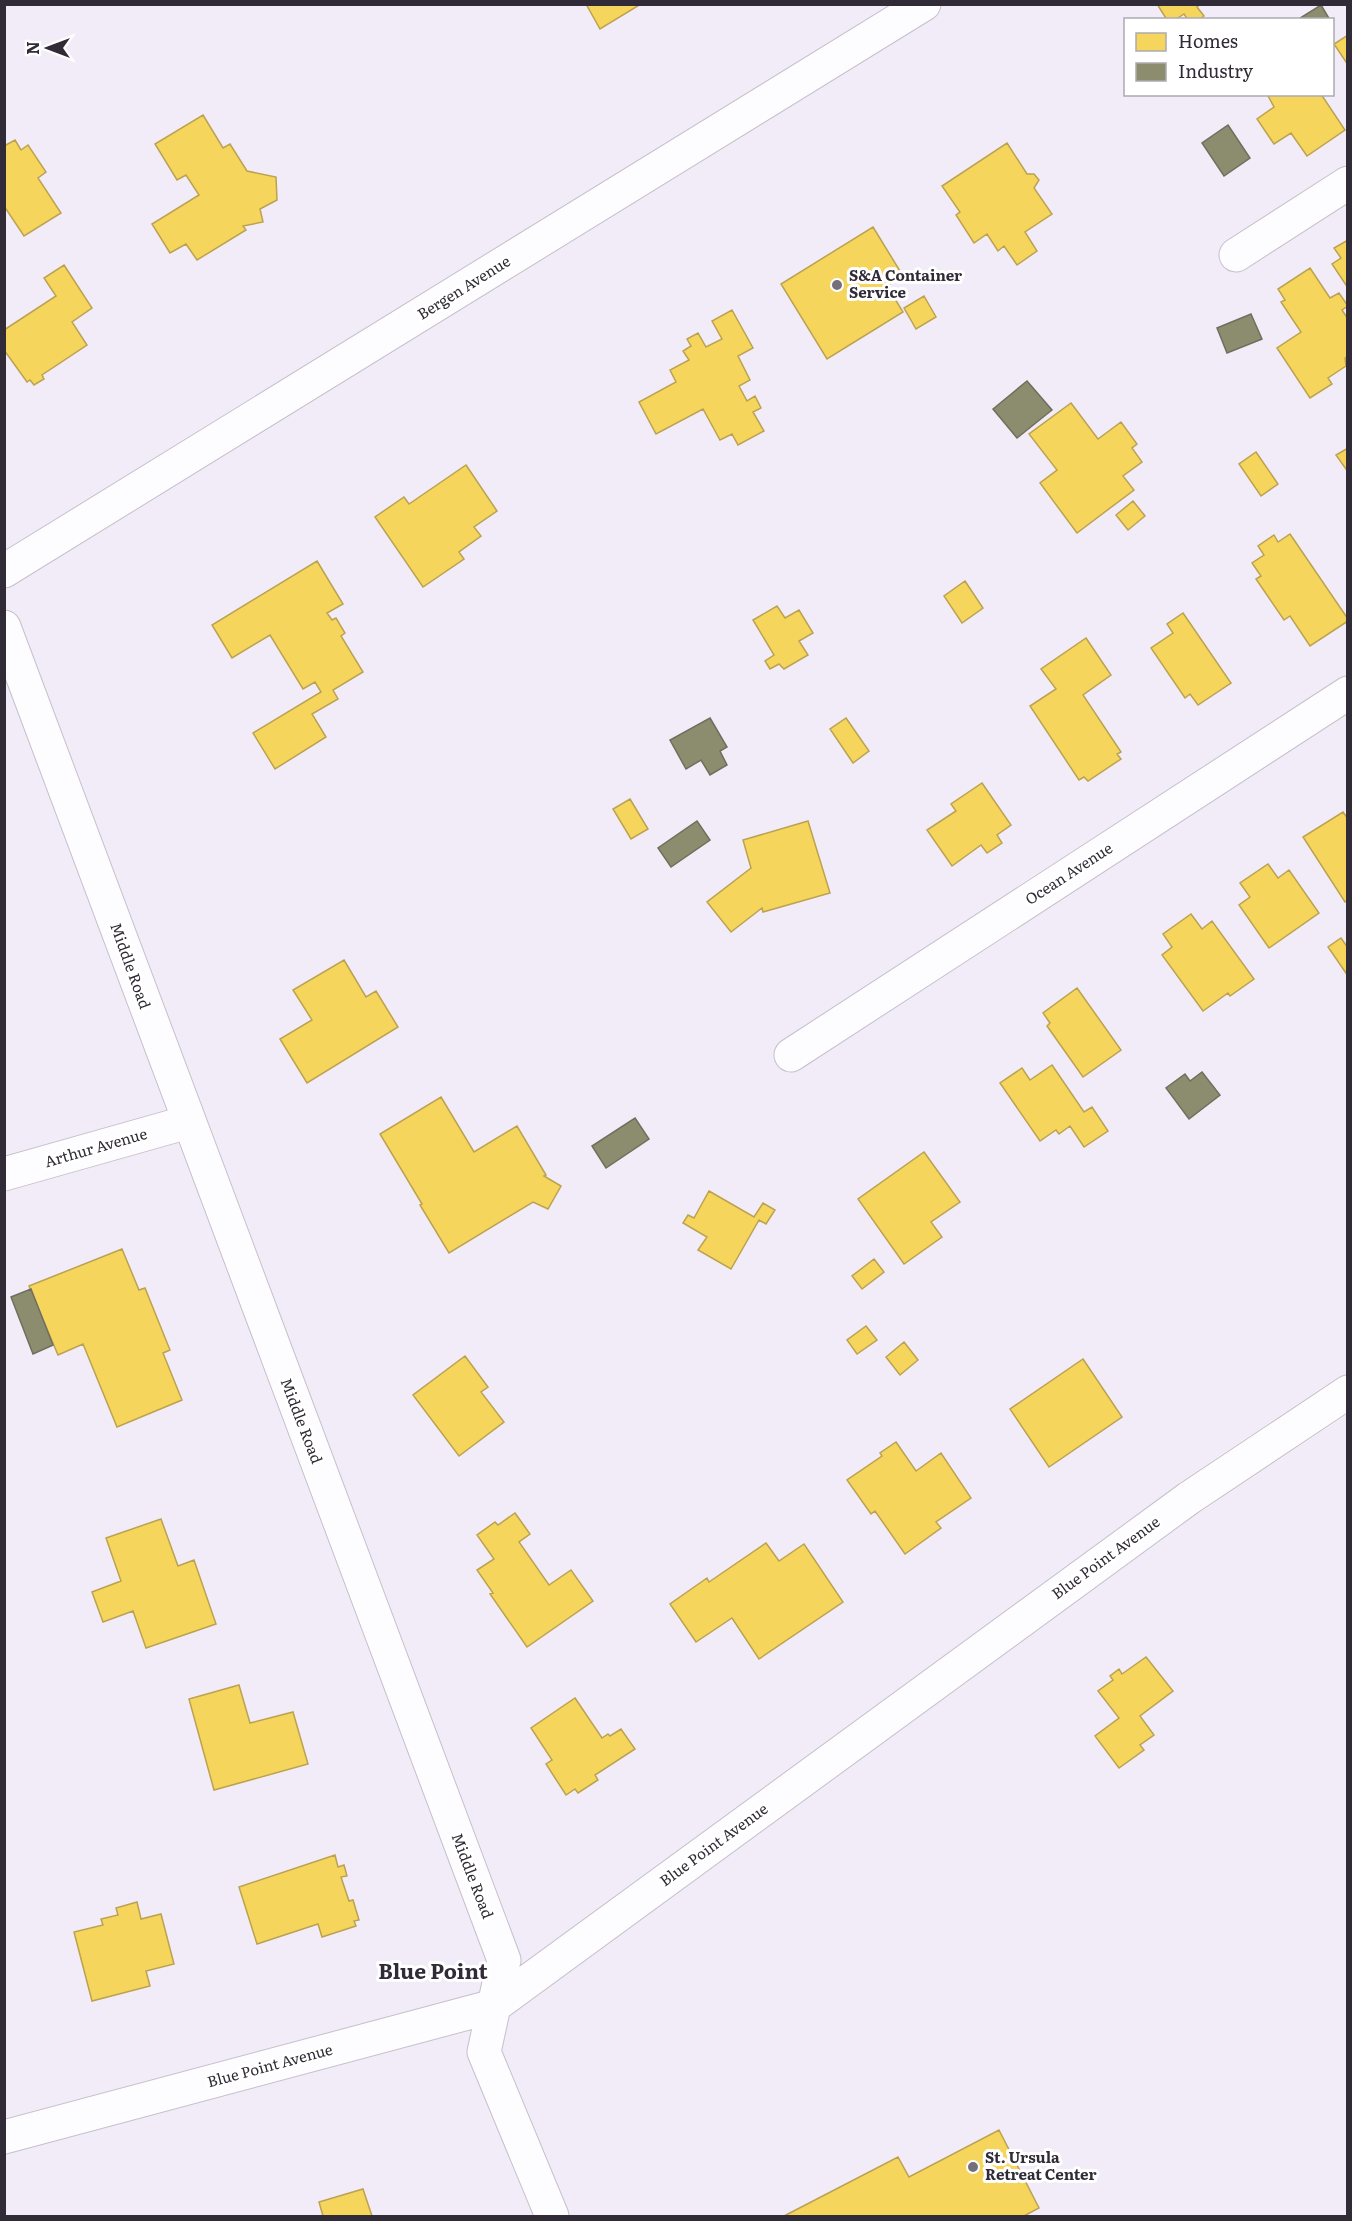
<svg xmlns="http://www.w3.org/2000/svg" width="1352" height="2221" viewBox="0 0 1352 2221" font-family="Literata,serif">
	<style>
		.homes { fill: #f6d55c; stroke: #bba251; stroke-width: 1.5 }
		.industry { fill: #8c8c6e; stroke: #706f5d; stroke-width: 1.5 }
		.lines { fill: none; stroke-linecap: round; stroke-linejoin: round }
		.minor-casing { stroke: #c5c0cb; stroke-width: 35 }
		.major-casing { stroke: #c5c0cb; stroke-width: 35 }
		.minor { stroke: #fdfcfe; stroke-width: 33 }
		.major { stroke: #fdfcfe; stroke-width: 33 }
		.poi-dot { fill: #746f7a; stroke: #fff; stroke-width: 2 }
		.labels { text-anchor: middle; stroke-width: 6; stroke-linejoin: round; paint-order: stroke }
		.poi-label { font-size: 15px; font-weight: bold; fill: #302b36; stroke: #fff; text-anchor: start }
		.street-label { font-size: 15px; fill: #302b36; stroke: #fff }
		.district-label { font-size: 21px; font-weight: bold; fill: #302b36; stroke: #fff }
	</style>
	<rect width="100%" height="100%" fill="#f2ecf9"/>
	<path class="homes" d="M 586,4 L 641,4 L 600,29 Z
		M 1157,4 L 1200,4 L 1197,7 L 1204,16 L 1199,20 L 1188,20 L 1184,14 L 1175,20 L 1167,20 Z
		M 1348,35 L 1348,65 L 1334,44 Z
		M 1267,94 L 1321,94 L 1345,130 L 1307,156 L 1291,133 L 1274,144 L 1257,119 L 1274,107 Z
		M 203,115 L 223,148 L 230,144 L 247,171 L 276,177 L 277,200 L 260,209 L 263,222 L 243,226 L 246,230 L 197,260 L 186,244 L 170,253 L 152,224 L 199,195 L 186,175 L 177,180 L 155,144 Z
		M 15,140 L 21,150 L 28,145 L 46,172 L 38,178 L 61,213 L 24,236 L 4,206 L 4,146 Z
		M 1007,143 L 1027,174 L 1034,174 L 1039,180 L 1034,188 L 1052,214 L 1025,232 L 1037,251 L 1017,265 L 1004,246 L 998,251 L 987,234 L 974,243 L 956,215 L 960,212 L 942,186 Z
		M 873,227 L 900,271 L 893,275 L 896,280 L 887,286 L 903,312 L 827,359 L 781,284 Z
		M 1348,240 L 1348,288 L 1332,264 L 1341,258 L 1334,248 Z
		M 64,265 L 92,308 L 72,322 L 87,345 L 42,375 L 44,379 L 34,385 L 30,380 L 27,382 L 4,350 L 4,330 L 56,296 L 44,278 Z
		M 1310,268 L 1330,298 L 1339,293 L 1348,306 L 1342,310 L 1348,319 L 1348,356 L 1345,358 L 1346,366 L 1328,378 L 1332,384 L 1310,398 L 1277,348 L 1301,332 L 1281,302 L 1285,300 L 1278,289 Z
		M 924,296 L 936,317 L 916,329 L 904,308 Z
		M 732,310 L 753,348 L 738,356 L 750,380 L 739,386 L 747,401 L 755,396 L 761,408 L 753,412 L 764,431 L 738,445 L 732,434 L 720,440 L 703,409 L 656,434 L 639,402 L 676,382 L 670,370 L 689,360 L 683,351 L 691,346 L 687,339 L 698,333 L 706,347 L 722,339 L 712,321 Z
		M 1071,403 L 1098,439 L 1121,422 L 1137,444 L 1132,448 L 1142,462 L 1123,476 L 1134,490 L 1077,533 L 1040,483 L 1057,470 L 1029,434 Z
		M 1348,448 L 1348,472 L 1336,455 Z
		M 1256,452 L 1278,484 L 1261,496 L 1239,464 Z
		M 466,465 L 497,511 L 474,527 L 481,536 L 459,552 L 464,559 L 423,587 L 375,517 L 404,497 L 409,504 Z
		M 1133,501 L 1145,516 L 1128,530 L 1116,515 Z
		M 1290,534 L 1348,619 L 1348,621 L 1310,646 L 1290,616 L 1284,620 L 1256,579 L 1261,576 L 1252,563 L 1264,555 L 1258,546 L 1274,535 L 1278,542 Z
		M 317,561 L 343,604 L 327,613 L 332,620 L 336,618 L 345,633 L 341,636 L 363,672 L 333,690 L 338,699 L 312,714 L 326,737 L 275,769 L 253,733 L 321,692 L 315,682 L 303,689 L 270,635 L 232,658 L 212,625 Z
		M 965,581 L 983,608 L 962,623 L 944,596 Z
		M 777,606 L 785,618 L 799,610 L 813,633 L 799,641 L 808,655 L 784,669 L 779,664 L 770,669 L 765,661 L 774,655 L 753,620 Z
		M 1183,613 L 1231,683 L 1198,705 L 1190,694 L 1185,698 L 1151,648 L 1173,633 L 1167,624 Z
		M 1086,638 L 1111,675 L 1083,695 L 1121,752 L 1117,754 L 1121,759 L 1088,781 L 1084,777 L 1079,780 L 1030,706 L 1056,689 L 1041,669 Z
		M 846,718 L 869,751 L 853,763 L 830,729 Z
		M 982,783 L 1011,825 L 997,835 L 1002,843 L 987,853 L 981,845 L 952,866 L 927,830 L 956,811 L 951,804 Z
		M 630,799 L 648,829 L 631,839 L 613,809 Z
		M 1343,812 L 1348,819 L 1348,900 L 1345,902 L 1303,837 Z
		M 808,821 L 830,893 L 763,912 L 762,908 L 731,932 L 707,902 L 751,868 L 743,840 Z
		M 1268,864 L 1278,878 L 1289,870 L 1319,913 L 1269,948 L 1239,905 L 1250,897 L 1240,883 Z
		M 1191,914 L 1202,929 L 1212,921 L 1254,979 L 1230,996 L 1228,993 L 1203,1011 L 1162,955 L 1172,947 L 1163,934 Z
		M 1341,938 L 1348,948 L 1348,976 L 1328,947 Z
		M 344,960 L 366,997 L 376,991 L 398,1027 L 307,1083 L 280,1039 L 312,1020 L 293,990 Z
		M 1077,988 L 1121,1050 L 1083,1077 L 1047,1026 L 1050,1023 L 1043,1013 Z
		M 1052,1065 L 1084,1112 L 1092,1107 L 1108,1131 L 1084,1147 L 1070,1126 L 1059,1134 L 1056,1130 L 1040,1141 L 1000,1083 L 1022,1068 L 1030,1080 Z
		M 441,1097 L 474,1152 L 517,1126 L 546,1175 L 544,1176 L 561,1186 L 548,1209 L 533,1202 L 449,1253 L 420,1205 L 422,1204 L 380,1134 Z
		M 924,1152 L 960,1202 L 931,1222 L 942,1237 L 904,1264 L 858,1199 Z
		M 709,1191 L 754,1217 L 763,1203 L 775,1210 L 766,1224 L 759,1220 L 731,1269 L 698,1250 L 707,1237 L 683,1223 L 688,1215 L 694,1218 Z
		M 122,1249 L 139,1290 L 145,1288 L 170,1350 L 163,1353 L 182,1400 L 117,1427 L 83,1344 L 58,1355 L 29,1286 Z
		M 874,1259 L 884,1272 L 862,1289 L 852,1276 Z
		M 866,1326 L 877,1340 L 857,1354 L 847,1340 Z
		M 904,1342 L 918,1360 L 900,1375 L 886,1357 Z
		M 465,1356 L 488,1387 L 481,1392 L 504,1422 L 459,1456 L 413,1395 Z
		M 1083,1359 L 1122,1417 L 1049,1467 L 1010,1409 Z
		M 896,1442 L 916,1471 L 941,1453 L 971,1498 L 936,1522 L 941,1528 L 905,1554 L 875,1511 L 871,1514 L 847,1480 L 882,1456 L 880,1453 Z
		M 515,1513 L 530,1534 L 519,1542 L 549,1585 L 571,1570 L 593,1601 L 527,1647 L 490,1594 L 493,1593 L 477,1570 L 494,1559 L 477,1535 L 495,1522 L 498,1525 Z
		M 161,1519 L 178,1566 L 194,1560 L 216,1624 L 146,1648 L 133,1611 L 103,1622 L 92,1592 L 121,1581 L 106,1538 Z
		M 766,1543 L 779,1561 L 804,1544 L 843,1602 L 759,1659 L 732,1618 L 696,1642 L 670,1604 L 707,1578 L 709,1582 Z
		M 1146,1657 L 1173,1691 L 1140,1716 L 1154,1735 L 1140,1745 L 1144,1750 L 1119,1768 L 1095,1736 L 1119,1718 L 1098,1691 L 1113,1680 L 1110,1676 L 1119,1669 L 1122,1674 Z
		M 239,1685 L 250,1723 L 293,1712 L 308,1764 L 214,1790 L 189,1699 Z
		M 575,1698 L 602,1738 L 608,1734 L 610,1736 L 621,1729 L 635,1749 L 595,1775 L 598,1780 L 578,1793 L 575,1789 L 566,1795 L 546,1764 L 552,1760 L 531,1728 Z
		M 335,1855 L 338,1867 L 344,1865 L 347,1876 L 341,1877 L 349,1901 L 353,1900 L 359,1920 L 354,1921 L 356,1926 L 322,1937 L 318,1924 L 257,1944 L 239,1887 Z
		M 137,1902 L 141,1919 L 161,1914 L 174,1964 L 146,1971 L 150,1986 L 92,2001 L 74,1932 L 103,1925 L 101,1919 L 118,1915 L 116,1908 Z
		M 999,2130 L 1039,2208 L 1024,2216 L 784,2216 L 898,2157 L 909,2177 Z
		M 363,2189 L 372,2216 L 323,2216 L 319,2202 Z"/>
	<path class="industry" d="M 1321,5 L 1330,20 L 1297,20 Z
		M 1228,125 L 1250,158 L 1224,176 L 1202,143 Z
		M 1251,314 L 1262,339 L 1227,353 L 1217,328 Z
		M 1027,381 L 1052,410 L 1017,438 L 993,409 Z
		M 710,718 L 727,747 L 720,751 L 727,765 L 710,775 L 701,760 L 686,769 L 670,740 Z
		M 697,821 L 710,840 L 671,867 L 658,848 Z
		M 1202,1072 L 1220,1095 L 1189,1119 L 1166,1088 L 1185,1074 L 1190,1081 Z
		M 635,1118 L 649,1139 L 606,1168 L 592,1146 Z
		M 31,1289 L 53,1345 L 33,1354 L 11,1297 Z"/>
	<g class="lines">
		<defs>
			<path id="minor" d="M 1236,255 L 1348,183
				M 4,571 L 924,4
				M 791,1055 L 1348,693
				M 4,1174 L 188,1122
				M 4,2137 L 494,2006 L 1189,1498 L 1348,1392"/>
			<path id="major" d="M 4,627 L 504,1960 L 484,2052 L 552,2216"/>
		</defs>
		<use href="#minor" class="minor-casing"/>
		<use href="#major" class="major-casing"/>
		<use href="#minor" class="minor"/>
		<use href="#major" class="major"/>
	</g>
	<g class="poi-dot">
		<circle cx="837" cy="285" r="6"/>
		<circle cx="973" cy="2167" r="6"/>
	</g>
	<g class="labels">
		<g class="poi-label">
			<text x="849" y="281">S&amp;A Container<tspan x="849" dy="17">Service</tspan></text>
			<text x="985" y="2163">St. Ursula<tspan x="985" dy="17">Retreat Center</tspan></text>
		</g>
		<g class="street-label">
			<text transform="translate(464 288) rotate(-32)" y="5">Bergen Avenue</text>
			<text transform="translate(1069 874) rotate(-33)" y="5">Ocean Avenue</text>
			<text transform="translate(130 966) rotate(70)" y="5">Middle Road</text>
			<text transform="translate(96 1148) rotate(-16)" y="5">Arthur Avenue</text>
			<text transform="translate(301 1421) rotate(69)" y="5">Middle Road</text>
			<text transform="translate(1106 1558) rotate(-36)" y="5">Blue Point Avenue</text>
			<text transform="translate(714 1845) rotate(-36)" y="5">Blue Point Avenue</text>
			<text transform="translate(472 1876) rotate(69)" y="5">Middle Road</text>
			<text transform="translate(270 2066) rotate(-15)" y="5">Blue Point Avenue</text>
		</g>
		<g class="district-label">
			<text x="433" y="1979">Blue Point</text>
		</g>
	</g>
	<rect width="1352" height="2221" fill="none" stroke="#302b36" stroke-width="12"/>
	<rect x="1124" y="18" width="210" height="78" fill="#ffffff" stroke="#acaaaf" stroke-width="1.5"/>
	<rect x="1136" y="33" width="30" height="18" fill="#f6d55c" stroke="#acaaaf" stroke-width="1.5"/>
	<text x="1178" y="48" font-size="18" fill="#302b36">Homes</text>
	<rect x="1136" y="63" width="30" height="18" fill="#8c8c6e" stroke="#acaaaf" stroke-width="1.5"/>
	<text x="1178" y="78" font-size="18" fill="#302b36">Industry</text>
	<g transform="translate(48 48) rotate(270)" stroke="#ffffff" stroke-width="4.5" paint-order="stroke">
	<path d="M0-4.5L10 22L0 15L-10 22Z" fill="#302b36"/>
	<text y="-9" font-size="16" font-weight="bold" text-anchor="middle" fill="#302b36">N</text>
	</g>
</svg>
